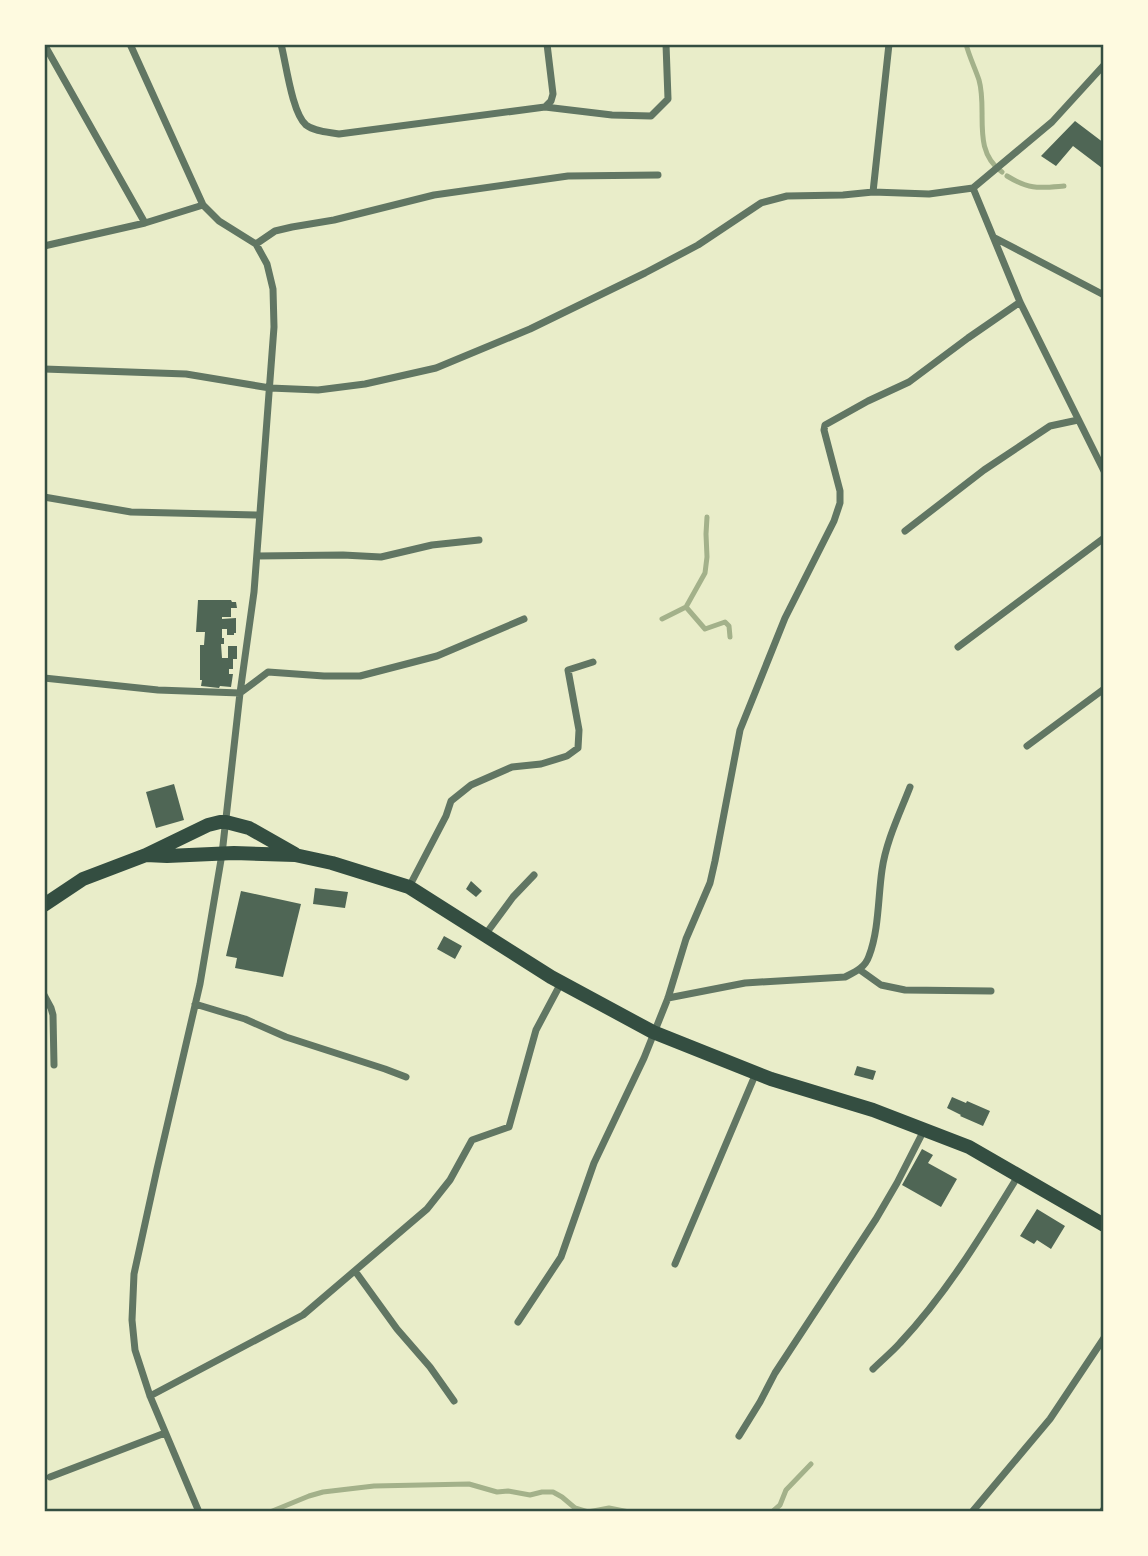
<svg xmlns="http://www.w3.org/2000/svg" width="1148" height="1556" viewBox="0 0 1148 1556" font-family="Literata,serif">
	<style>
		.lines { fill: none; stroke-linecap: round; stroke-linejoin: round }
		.stream { stroke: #a3b18a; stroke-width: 5 }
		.building { fill: #4f6655 }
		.minor { stroke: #617663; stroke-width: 7 }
		.secondary { stroke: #344e41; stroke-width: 14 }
		.neatline { fill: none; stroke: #344e41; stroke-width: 2.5 }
	</style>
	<rect width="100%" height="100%" fill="#e9edc9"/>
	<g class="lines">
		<path class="stream" d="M 966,44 C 969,56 975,68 979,80 C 988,111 971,150 1002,172
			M 1007,176 C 1030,190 1039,188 1064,186
			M 686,607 L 705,629 L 725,622 L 729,626 L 730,637
			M 662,619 L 686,607 L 705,573 L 707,557 L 706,534 L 707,517
			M 270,1512 L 309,1496 L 323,1492 L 374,1486 L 469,1484 L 497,1492 L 508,1491 L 530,1495 L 542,1492 L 553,1492 L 562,1497 L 575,1508 L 588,1512 L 609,1508 L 629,1512
			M 772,1512 L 780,1505 L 786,1490 L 811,1464"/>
	</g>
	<path class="building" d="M 1075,121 L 1104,143 L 1104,165 L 1102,168 L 1073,146 L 1056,166 L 1041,156 Z
		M 198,600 L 231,600 L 232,602 L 236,602 L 237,608 L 231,608 L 231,617 L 222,617 L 222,619 L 236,618 L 236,633 L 234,633 L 234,635 L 227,635 L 227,629 L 222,629 L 222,638 L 224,638 L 224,644 L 221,644 L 222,658 L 228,658 L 228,646 L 237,646 L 237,659 L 233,659 L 233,669 L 229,669 L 229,674 L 233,674 L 231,687 L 220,686 L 219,688 L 201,686 L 202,680 L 200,680 L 200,645 L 204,645 L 205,632 L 196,632 Z
		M 174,784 L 184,820 L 156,828 L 146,792 Z
		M 471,881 L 482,891 L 476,897 L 466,889 Z
		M 315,888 L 348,892 L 345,908 L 313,904 Z
		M 241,891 L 301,904 L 283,977 L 235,968 L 237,958 L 226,956 Z
		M 444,936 L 462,946 L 455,959 L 437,949 Z
		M 857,1066 L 876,1071 L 873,1080 L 854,1075 Z
		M 952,1097 L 966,1103 L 967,1101 L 990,1111 L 983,1126 L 960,1116 L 961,1115 L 947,1108 Z
		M 922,1149 L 933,1155 L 928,1163 L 957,1179 L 941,1207 L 902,1185 Z
		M 1037,1209 L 1065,1226 L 1051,1249 L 1037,1240 L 1034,1244 L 1020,1236 Z"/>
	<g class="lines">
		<path class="minor" d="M 44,44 L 145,223
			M 130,44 L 203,205 L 219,221 L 256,244 L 267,264 L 273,289 L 274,327 L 254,592 L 240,693 L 222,854 L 200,984 L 157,1169 L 134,1274 L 132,1320 L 135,1350 L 150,1396 L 199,1512
			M 281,44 C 286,63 292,113 306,125 C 315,132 329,132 339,134 L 545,107 L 612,115 L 651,116 L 668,99 L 666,44
			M 545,107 L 551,101 L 553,94 L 547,44
			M 973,188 L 1020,302 L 1104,471
			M 873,192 L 889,44
			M 995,238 L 1104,295
			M 256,244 L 275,231 L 292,227 L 334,220 L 434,195 L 568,176 L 658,175
			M 44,246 L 145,223 L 203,205
			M 44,369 L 186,374 L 270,388 L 318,390 L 365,384 L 436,368 L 530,329 L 645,273 L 698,245 L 761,203 L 787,196 L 843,195 L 873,192 L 929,194 L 973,188 L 1052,122 L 1104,65
			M 44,497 L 131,512 L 259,515
			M 905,531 L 984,470 L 1050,426 L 1078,420
			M 257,556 L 343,555 L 381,557 L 432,545 L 479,540
			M 958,647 L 1104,538
			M 44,678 L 158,690 L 240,693 L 268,672 L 324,676 L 360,676 L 437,656 L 524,619
			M 1027,746 L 1104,689
			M 409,887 L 446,816 L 451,801 L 471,785 L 512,767 L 541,764 L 567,756 L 578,748 L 579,730 L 568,670 L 593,662
			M 485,935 L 513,897 L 534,875
			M 860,970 L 881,985 L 905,990 L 991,991
			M 44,995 L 51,1008 L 53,1015 L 54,1065
			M 668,998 L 745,983 L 845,977 C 855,972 865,968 869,956 C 879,930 878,897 882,870 C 886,841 900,813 910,787
			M 195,1004 L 245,1019 L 286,1037 L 385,1069 L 406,1077
			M 675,1264 L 756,1073
			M 355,1271 L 397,1329 L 430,1367 L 454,1401
			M 518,1322 L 561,1257 L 594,1163 L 644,1058 L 668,998 L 686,939 L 710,883 L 715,861 L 740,730 L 785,618 L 834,521 L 840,503 L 840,491 L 824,430 L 825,425 L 868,401 L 909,382 L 968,338 L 1020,302
			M 873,1369 C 882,1360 892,1352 900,1343 C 947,1293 983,1233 1018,1176
			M 150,1396 L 303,1315 L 427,1209 L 450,1180 L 472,1140 L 509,1127 L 536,1030 L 561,983
			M 739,1436 L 760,1402 L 775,1373 L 876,1219 L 897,1183 L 924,1130
			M 50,1477 L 165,1433
			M 972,1512 L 1050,1419 L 1104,1338
			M 1102,1512 L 1104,1509"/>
		<path class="secondary" d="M 146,855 L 167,856 L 234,853 L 295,855 L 332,863 L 409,887 L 551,977 L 653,1032 L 771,1079 L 873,1110 L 969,1147 L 1104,1225
			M 44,905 L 83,879 L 146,855 L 208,825 L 220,822 L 226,822 L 249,828 L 295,854"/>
	</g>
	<rect width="1148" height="1556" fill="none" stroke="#fefae0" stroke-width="91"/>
	<rect x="46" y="46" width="1056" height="1464" class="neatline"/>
</svg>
